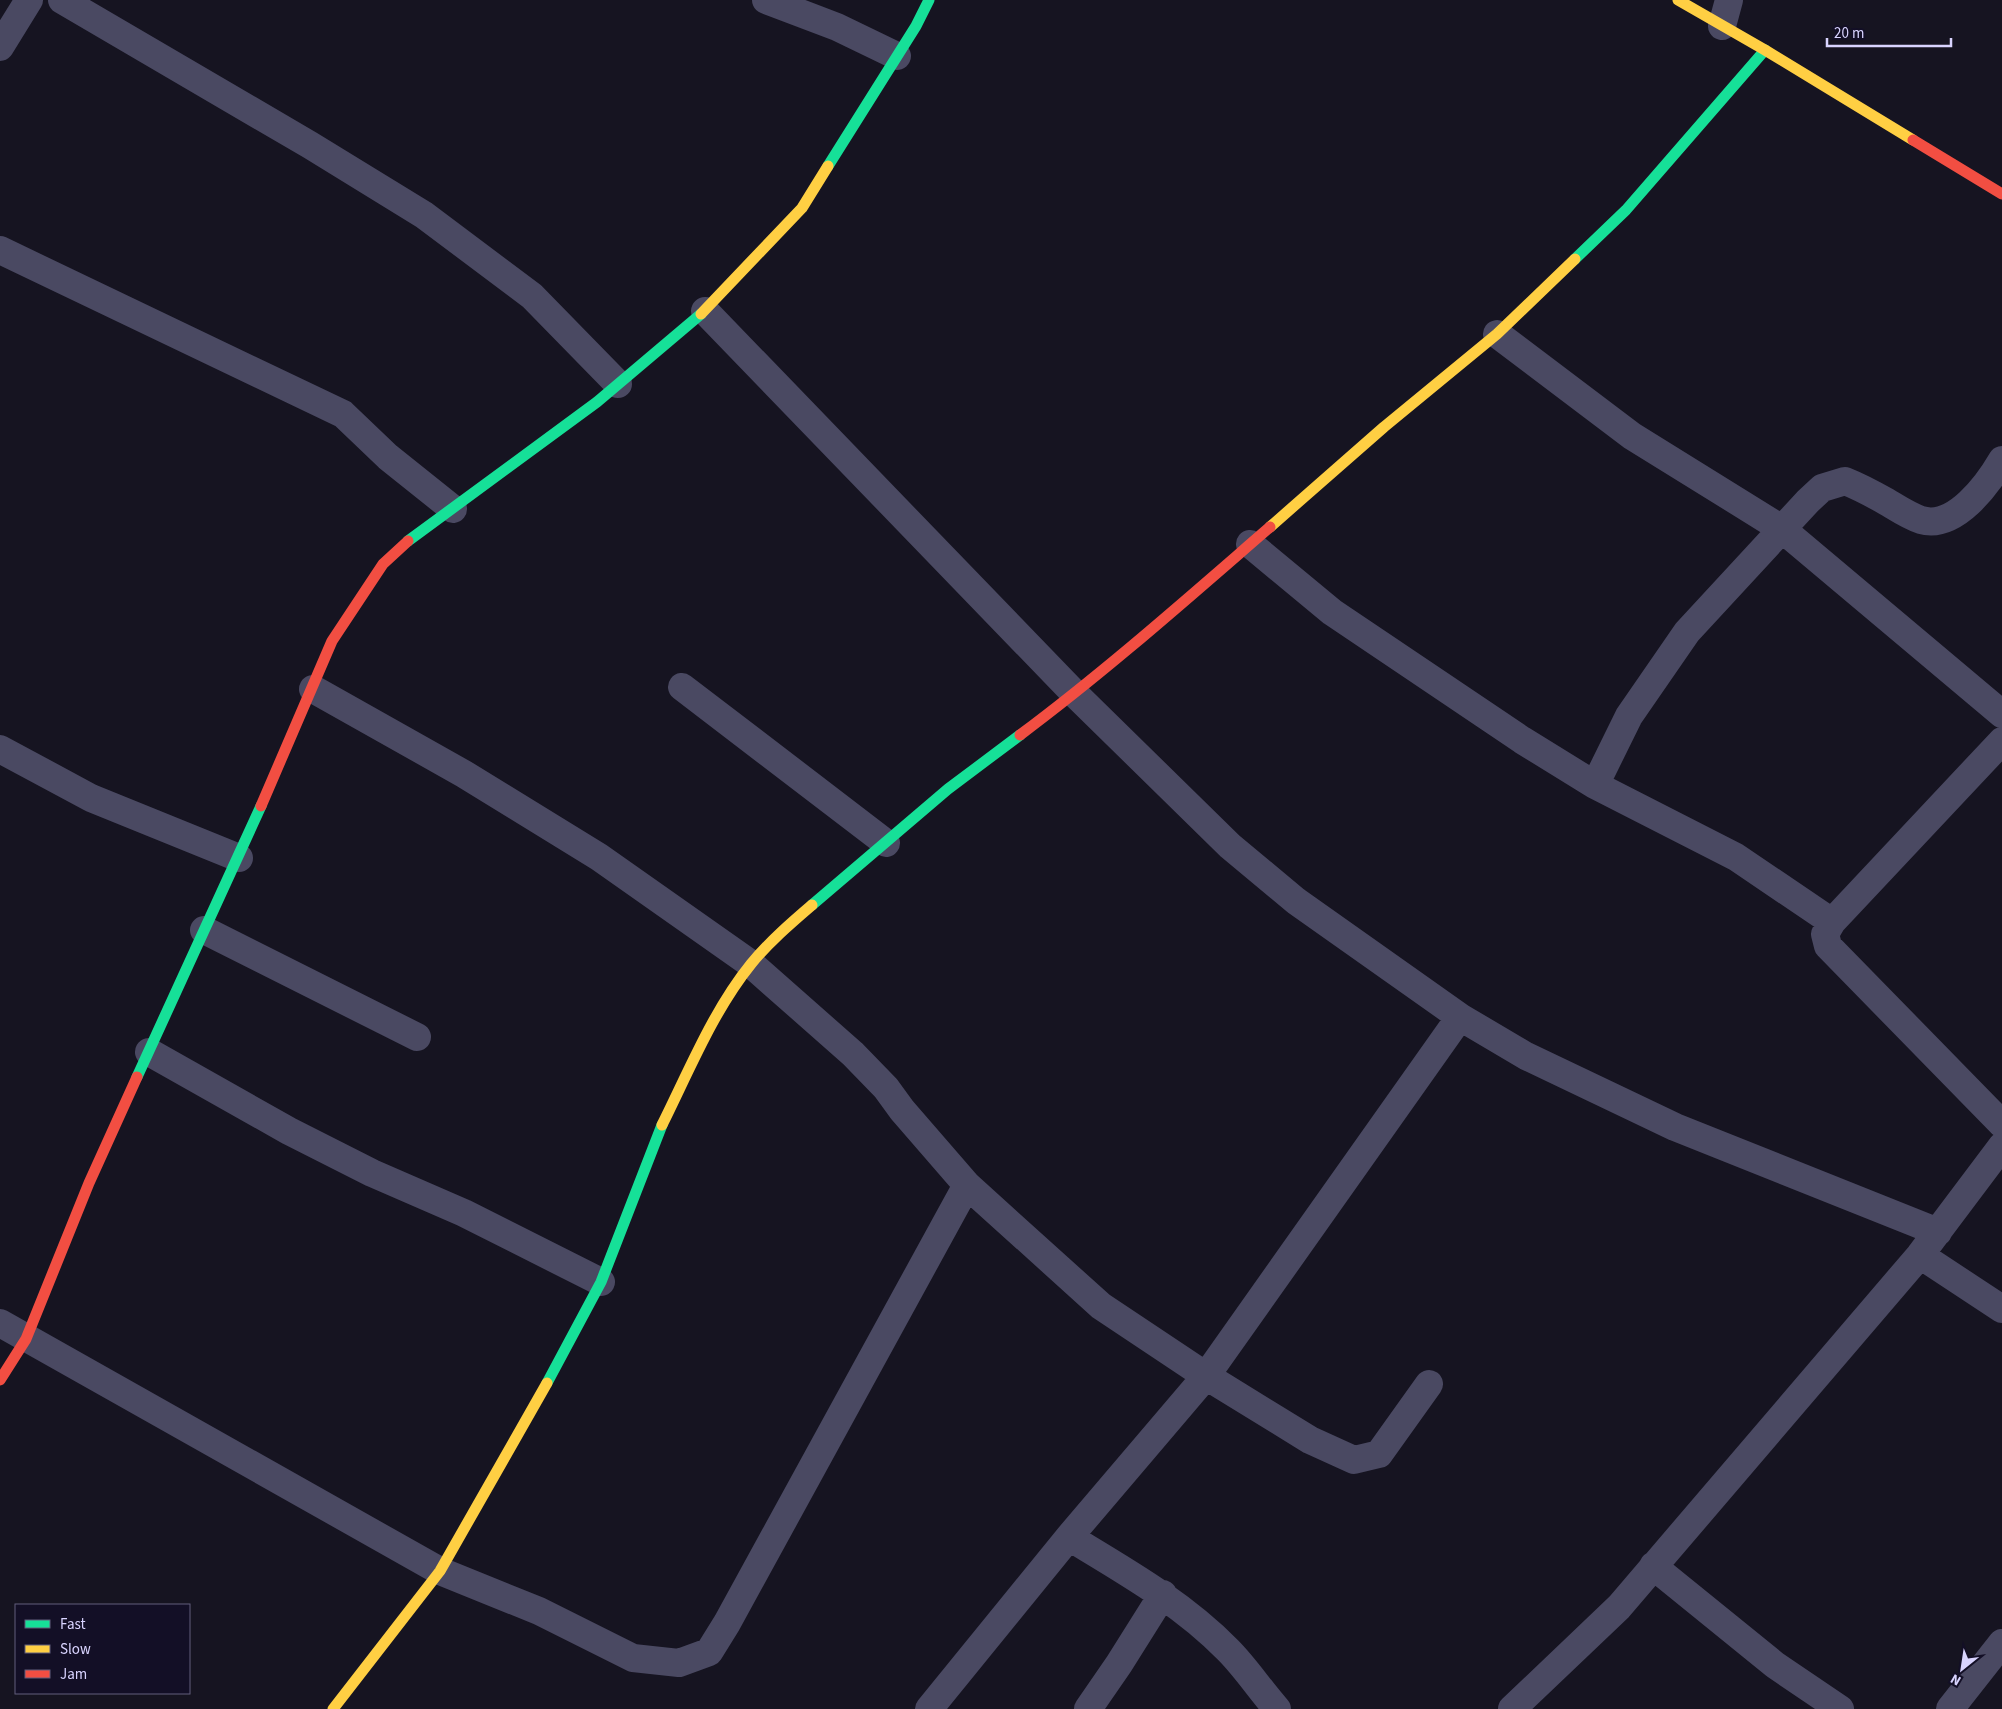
<svg xmlns="http://www.w3.org/2000/svg" width="2002" height="1709" viewBox="0 0 2002 1709" font-family="'Source Sans 3',sans-serif">
	<style>
		.lines { fill: none; stroke-linecap: round; stroke-linejoin: round }
		.street { stroke: #4a4962; stroke-width: 28 }
		.fast { stroke: #16e098; stroke-width: 11 }
		.slow { stroke: #ffcf43; stroke-width: 11 }
		.jam { stroke: #f24e42; stroke-width: 11 }
	</style>
	<rect width="100%" height="100%" fill="#161421"/>
	<g class="lines">
		<path class="street" d="M 62,0 L 310,145 L 424,215 L 532,296 L 618,384
			M 766,0 L 837,27 L 897,56
			M 1722,26 L 1729,0
			M 0,47 L 29,0
			M 0,250 L 343,414 L 388,457 L 453,509
			M 705,311 L 1075,694 L 1230,846 L 1296,901 L 1460,1017 L 1526,1056 L 1675,1127 L 1938,1232
			M 1497,334 L 1632,436 L 1782,529 L 2002,714
			M 1250,544 L 1332,612 L 1522,740 L 1595,785 L 1736,857 L 1832,922
			M 682,687 L 886,843
			M 313,689 L 464,774 L 599,857 L 751,964 L 853,1054 L 886,1088 L 902,1110 L 967,1185 L 1101,1306 L 1206,1376 L 1069,1537 C 1125,1571 1182,1603 1228,1650 C 1246,1668 1260,1690 1277,1709
			M 2002,741 L 1832,922 L 1825,934 L 1828,946 L 2002,1124
			M 0,749 L 91,798 L 239,858
			M 1595,785 L 1629,716 L 1687,632 L 1808,501 L 1822,488 L 1845,481 C 1860,487 1873,494 1887,502 C 1897,508 1909,516 1921,520 C 1955,530 1988,484 2002,460
			M 204,930 L 417,1037
			M 149,1052 L 289,1131 L 372,1173 L 464,1213 L 601,1282
			M 1920,1255 L 2002,1309
			M 0,1323 L 440,1571 L 539,1611 L 633,1658 L 679,1663 L 709,1652 L 727,1623 L 967,1185
			M 1429,1384 L 1379,1454 L 1354,1460 L 1310,1440 L 1206,1376 L 1460,1017
			M 1653,1566 L 1775,1665 L 1840,1709
			M 929,1709 L 1069,1537
			M 1088,1709 L 1119,1664 L 1163,1594
			M 1512,1709 L 1619,1607 L 1920,1255 L 2002,1146
			M 1950,1709 L 2002,1643"/>
		<path class="fast" d="M 828,166 L 916,26 L 929,0
			M 1575,259 L 1626,210 L 1765,50
			M 408,541 L 597,402 L 701,314
			M 812,905 L 948,789 L 1020,735
			M 137,1077 L 261,806
			M 547,1383 L 601,1282 L 662,1125"/>
		<path class="slow" d="M 1678,0 L 1765,50 L 1913,140
			M 701,314 L 802,208 L 828,166
			M 1270,527 L 1384,427 L 1497,334 L 1575,259
			M 662,1125 C 689,1071 713,1011 751,964 C 769,942 791,923 812,905
			M 333,1709 L 440,1571 L 547,1383"/>
		<path class="jam" d="M 1913,140 L 2002,194
			M 1020,735 C 1107,670 1188,598 1270,527
			M 261,806 L 332,641 L 383,564 L 408,541
			M 0,1380 L 26,1339 L 89,1183 L 137,1077"/>
	</g>
	<rect x="15" y="1604" width="175" height="90" fill="#130f26" stroke="#625e7d"/>
	<rect x="25" y="1620" width="25" height="8" fill="#16e098" stroke="#625e7d"/>
	<text x="60" y="1629" font-size="15" fill="#d9d4ff">Fast</text>
	<rect x="25" y="1645" width="25" height="8" fill="#ffcf43" stroke="#625e7d"/>
	<text x="60" y="1654" font-size="15" fill="#d9d4ff">Slow</text>
	<rect x="25" y="1670" width="25" height="8" fill="#f24e42" stroke="#625e7d"/>
	<text x="60" y="1679" font-size="15" fill="#d9d4ff">Jam</text>
	<g transform="translate(1962 1669) rotate(210)" stroke="#130f26" stroke-width="4" paint-order="stroke">
	<path d="M0-4L9 19L0 12L-9 19Z" fill="#d9d4ff"/>
	<text y="-8" font-size="14" font-weight="bold" text-anchor="middle" fill="#d9d4ff">N</text>
	</g>
	<path d="M1827 38v8h124v-8" fill="none" stroke="#d9d4ff" stroke-width="2.5"/>
	<text x="1834" y="38" font-size="15" fill="#d9d4ff" stroke="#130f26" stroke-width="4" paint-order="stroke">20 m</text>
</svg>
